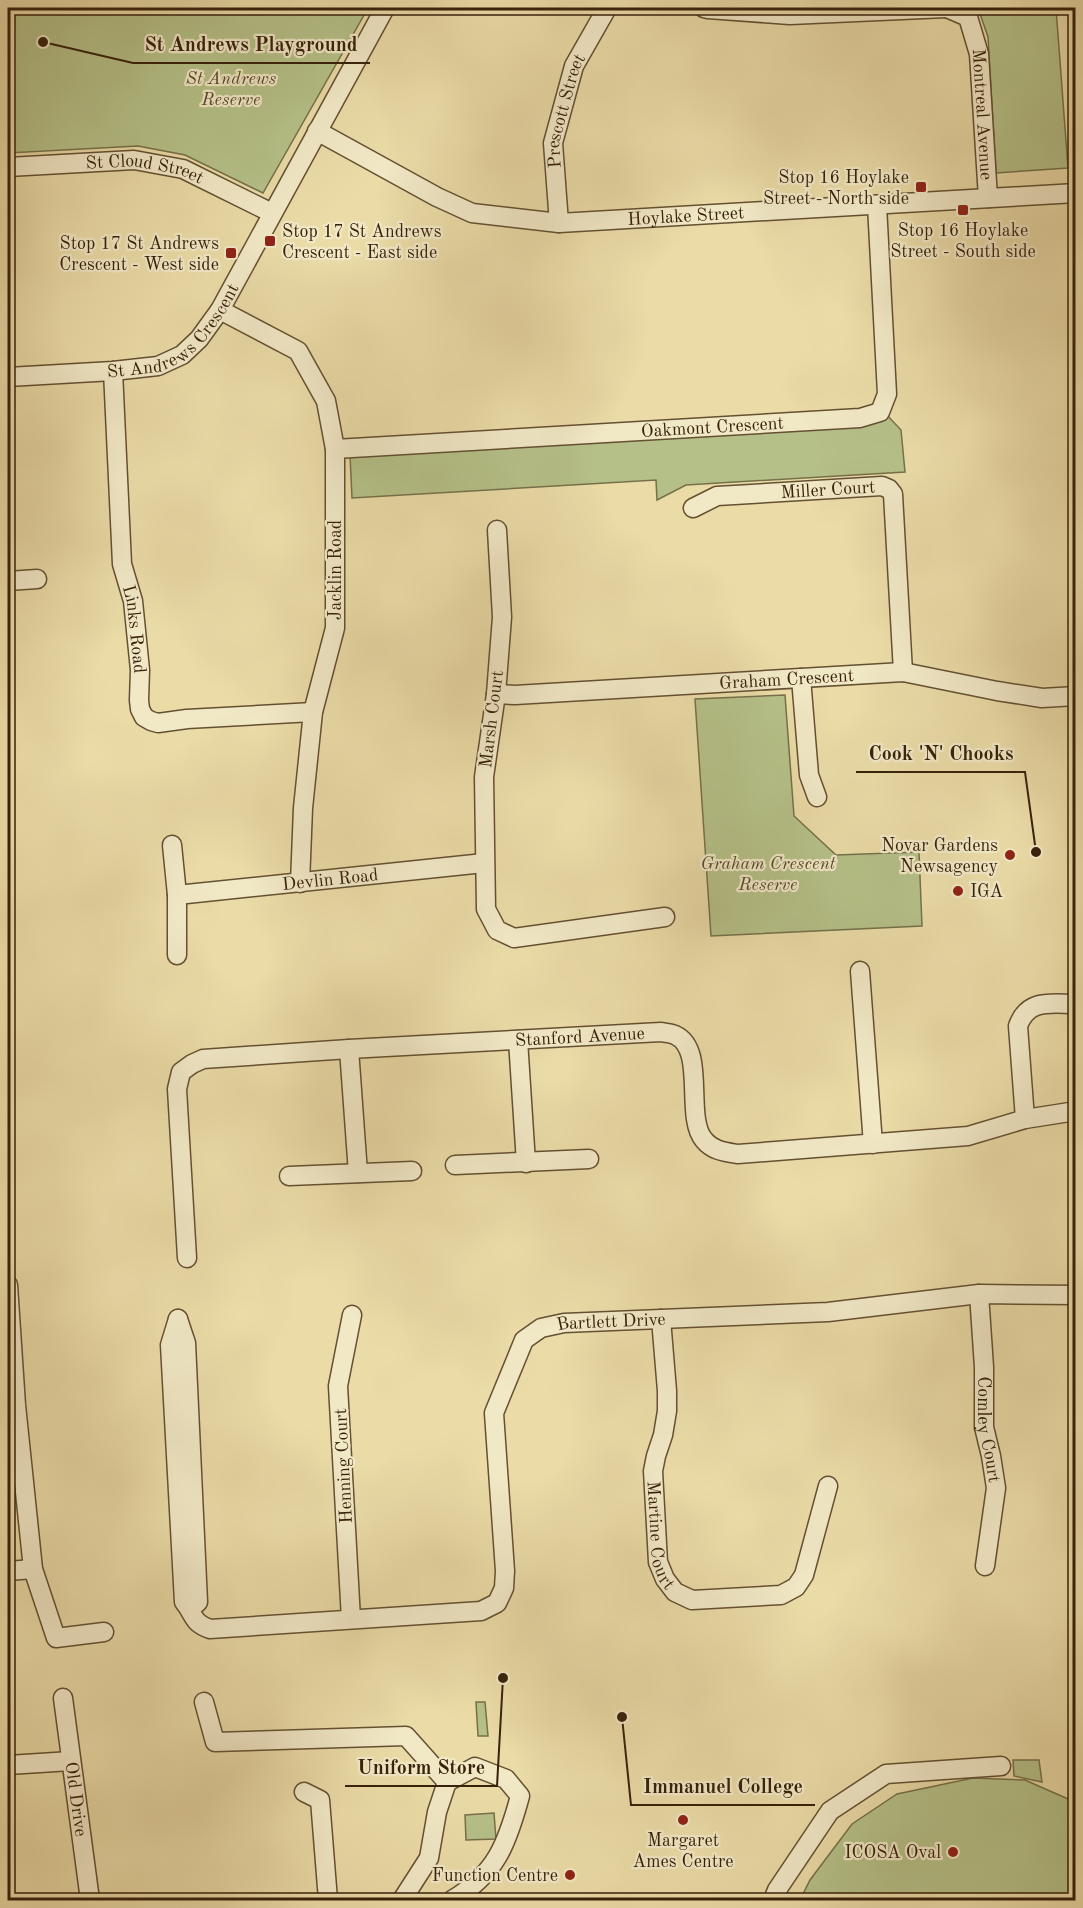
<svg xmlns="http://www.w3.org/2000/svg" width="1083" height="1908" viewBox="0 0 1083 1908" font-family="'Old Standard TT',serif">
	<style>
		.green { fill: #b5c088; stroke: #76704a; stroke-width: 1.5 }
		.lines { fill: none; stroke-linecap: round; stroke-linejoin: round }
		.minor-casing { stroke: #645032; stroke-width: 21 }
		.minor { stroke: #f1e8c6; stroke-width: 18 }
		.poi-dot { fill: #8f2418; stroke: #f1e8c6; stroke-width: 2 }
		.labels { text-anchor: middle; stroke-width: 4.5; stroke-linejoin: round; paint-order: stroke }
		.park-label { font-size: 18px; font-style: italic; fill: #56492a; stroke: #f1e8c6 }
		.street-label { font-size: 18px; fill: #37210b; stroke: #f1e8c6 }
		.poi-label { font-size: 18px; fill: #37210b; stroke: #f1e8c6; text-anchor: end }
		.leader { fill: none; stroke: #37210b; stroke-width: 2 }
		.callout-dot { fill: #37210b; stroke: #f1e8c6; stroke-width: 2 }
		.callout-label { font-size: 20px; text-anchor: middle; font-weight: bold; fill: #37210b; stroke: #f1e8c6; stroke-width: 4.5; stroke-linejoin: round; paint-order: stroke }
	</style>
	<rect width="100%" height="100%" fill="#eadba7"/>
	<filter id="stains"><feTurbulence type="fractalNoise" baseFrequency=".00333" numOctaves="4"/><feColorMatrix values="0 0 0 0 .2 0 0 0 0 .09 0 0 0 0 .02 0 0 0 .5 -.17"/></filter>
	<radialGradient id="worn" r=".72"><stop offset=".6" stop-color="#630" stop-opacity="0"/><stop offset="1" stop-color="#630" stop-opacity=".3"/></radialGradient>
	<path class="green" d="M 8,8 L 368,8 L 263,193 L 185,155 L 138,146 L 8,153 Z
		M 978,8 L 1056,8 L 1068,168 L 996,173 L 988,37 Z
		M 886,414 L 901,430 L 905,472 L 686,485 L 657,500 L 656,480 L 352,498 L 350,455 Z
		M 785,695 L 794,816 L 836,855 L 919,852 L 922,926 L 711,936 L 695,699 Z
		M 476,1702 L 485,1702 L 488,1736 L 478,1736 Z
		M 1039,1760 L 1042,1782 L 1014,1776 L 1013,1760 Z
		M 973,1778 L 1025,1780 L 1075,1802 L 1075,1900 L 800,1900 L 810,1880 L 852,1824 L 897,1794 Z
		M 494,1813 L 496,1839 L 466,1840 L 465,1815 Z"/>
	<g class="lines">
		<defs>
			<g id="minor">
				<path d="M 704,8 L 708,9 L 790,15 L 946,8"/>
				<path id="s1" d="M 947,8 L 968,17 L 979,54 L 988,198"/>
				<path id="s2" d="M 317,131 L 437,197 L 472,213 L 559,223 L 1076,193"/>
				<path id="s3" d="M 8,167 L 134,160 L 183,169 L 272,213"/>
				<path id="s4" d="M 559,223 L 553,143 L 574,66 L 607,8"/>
				<path d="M 220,310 L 298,351 L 326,401 L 335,449 L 335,628 L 313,712 L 303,808 L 300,883"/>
				<path id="s5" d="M 113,371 L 122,564 L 133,601 L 140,670 L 139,700 L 140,709 L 144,717 L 151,721 L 158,723 L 187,719 L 313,712"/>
				<path id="s6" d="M 8,377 L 113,371 L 158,366 L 182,355 L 199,339 L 220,310 L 385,8"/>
				<path id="s7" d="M 335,449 L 860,418 L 880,412 L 887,394 L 877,205"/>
				<path id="s8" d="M 693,508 L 717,496 L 882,486 L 889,489 L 893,494 L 903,672"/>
				<path d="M 497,530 L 502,617 L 496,694 L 484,777 L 486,909 L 497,930 L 514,938 L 665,917"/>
				<path d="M 8,581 L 37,579"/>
				<path d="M 801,678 L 809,775 L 817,797"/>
				<path id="s9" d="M 496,694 L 515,695 L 903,672 L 997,691 L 1042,698 L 1076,696"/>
				<path d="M 172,845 L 177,895 L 177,955"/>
				<path id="s10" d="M 177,895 L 484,863"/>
				<path d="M 860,971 L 873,1144"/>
				<path d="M 518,1040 L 526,1163"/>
				<path d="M 349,1049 L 358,1173"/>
				<path d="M 1025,1119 L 1018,1026 C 1028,998 1051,1004 1076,1004"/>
				<path d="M 455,1165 L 589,1159"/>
				<path d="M 289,1176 L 412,1171"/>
				<path id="s11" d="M 187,1258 L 177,1089 L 181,1072 L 192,1064 L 203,1059 L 349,1049 L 661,1032 C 665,1033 671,1033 675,1035 C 707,1049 684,1117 704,1140 C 713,1151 725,1152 738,1154 L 968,1136 L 1025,1119 L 1076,1111"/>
				<path d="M 8,1285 L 16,1405 L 33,1569 L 56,1638 L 104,1632"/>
				<path id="s12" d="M 979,1294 L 984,1367 L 984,1427 L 991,1456 L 996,1488 L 985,1566"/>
				<path id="s13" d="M 178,1319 L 170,1345 L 184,1602 C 195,1615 192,1623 210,1629 L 481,1611 L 497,1603 L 504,1588 L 505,1571 L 494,1413 L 524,1340 L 541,1328 L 564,1323 L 828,1312 L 979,1294 L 1076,1295"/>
				<path d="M 178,1319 L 186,1343 L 198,1602 L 190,1609"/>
				<path id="s14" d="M 661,1319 L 667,1391 L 667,1411 L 663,1435 L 656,1456 L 653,1471 L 658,1562 L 665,1579 L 675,1592 L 692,1600 L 781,1595 L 796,1587 L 804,1575 L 828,1486"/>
				<path d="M 8,1571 L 33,1569"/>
				<path d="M 351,1619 L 338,1386 L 352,1315"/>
				<path id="s15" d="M 63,1698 L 90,1900"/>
				<path d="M 204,1702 L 215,1742 L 406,1736 L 447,1782"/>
				<path d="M 8,1765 L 71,1761"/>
				<path d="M 304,1792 L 320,1800 L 328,1900"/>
				<path d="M 402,1900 L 429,1858 L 437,1812 L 447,1782 L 475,1767 L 506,1779 L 520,1796 C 507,1844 496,1874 452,1900"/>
				<path d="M 773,1900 L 777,1890 L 830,1811 L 886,1774 L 1001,1766"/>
			</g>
		</defs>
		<use href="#minor" class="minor-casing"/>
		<use href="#minor" class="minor"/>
	</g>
	<g class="poi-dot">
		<rect x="915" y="181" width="12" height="12" rx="3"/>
		<rect x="957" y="204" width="12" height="12" rx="3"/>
		<rect x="264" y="235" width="12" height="12" rx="3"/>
		<rect x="225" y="247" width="12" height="12" rx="3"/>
		<circle cx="1010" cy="855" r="6"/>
		<circle cx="958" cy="891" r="6"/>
		<circle cx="683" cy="1820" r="6"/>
		<circle cx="953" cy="1852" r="6"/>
		<circle cx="570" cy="1875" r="6"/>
	</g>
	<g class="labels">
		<g class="park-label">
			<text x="231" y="84">St Andrews<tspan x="231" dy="21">Reserve</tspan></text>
			<text x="768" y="869">Graham Crescent<tspan x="768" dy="21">Reserve</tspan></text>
		</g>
		<g class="street-label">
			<text dy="6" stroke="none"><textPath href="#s4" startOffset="114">Prescott Street</textPath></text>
			<text dy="6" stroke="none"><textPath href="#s1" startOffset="122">Montreal Avenue</textPath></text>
			<text dy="6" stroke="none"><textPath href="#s3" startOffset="138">St Cloud Street</textPath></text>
			<text dy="6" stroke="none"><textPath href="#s2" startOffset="390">Hoylake Street</textPath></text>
			<text dy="6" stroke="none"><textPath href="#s6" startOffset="182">St Andrews Crescent</textPath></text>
			<text dy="6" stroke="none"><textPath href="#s7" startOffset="378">Oakmont Crescent</textPath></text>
			<text dy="6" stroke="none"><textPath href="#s8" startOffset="138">Miller Court</textPath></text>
			<text transform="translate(335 570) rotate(-90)" y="6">Jacklin Road</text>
			<text dy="6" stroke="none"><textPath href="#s5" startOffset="260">Links Road</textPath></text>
			<text dy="6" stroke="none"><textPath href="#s9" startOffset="291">Graham Crescent</textPath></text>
			<text transform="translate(491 719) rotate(-83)" y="6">Marsh Court</text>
			<text dy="6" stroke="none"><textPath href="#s10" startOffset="154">Devlin Road</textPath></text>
			<text dy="6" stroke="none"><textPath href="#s11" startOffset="590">Stanford Avenue</textPath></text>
			<text dy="6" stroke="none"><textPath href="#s13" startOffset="975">Bartlett Drive</textPath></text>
			<text dy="6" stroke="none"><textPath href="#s12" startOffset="136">Comley Court</textPath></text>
			<text transform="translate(343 1466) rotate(-93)" y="6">Henning Court</text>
			<text dy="6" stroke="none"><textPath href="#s14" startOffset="219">Martine Court</textPath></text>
			<text dy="6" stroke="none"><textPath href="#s15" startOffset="102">Old Drive</textPath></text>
		</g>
		<g class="poi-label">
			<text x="909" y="183">Stop 16 Hoylake<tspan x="909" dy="21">Street - North side</tspan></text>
			<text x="963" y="236" text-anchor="middle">Stop 16 Hoylake<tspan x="963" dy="21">Street - South side</tspan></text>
			<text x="282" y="237" text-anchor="start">Stop 17 St Andrews<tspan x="282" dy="21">Crescent - East side</tspan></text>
			<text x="219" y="249">Stop 17 St Andrews<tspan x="219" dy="21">Crescent - West side</tspan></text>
			<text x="998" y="851">Novar Gardens<tspan x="998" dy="21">Newsagency</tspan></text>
			<text x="970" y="897" text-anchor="start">IGA</text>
			<text x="683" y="1846" text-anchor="middle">Margaret<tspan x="683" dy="21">Ames Centre</tspan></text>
			<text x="941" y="1858">ICOSA Oval</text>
			<text x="558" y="1881">Function Centre</text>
		</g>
	</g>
	<path class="leader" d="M43 42L133 63H370M1036 852L1025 772H856M503 1678L497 1786H345M622 1717L631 1805H815"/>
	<g class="callout-dot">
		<circle cx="43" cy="42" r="6"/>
		<circle cx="1036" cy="852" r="6"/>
		<circle cx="503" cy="1678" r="6"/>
		<circle cx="622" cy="1717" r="6"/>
	</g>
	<g class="callout-label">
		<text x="251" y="51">St Andrews Playground</text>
		<text x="941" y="760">Cook 'N' Chooks</text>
		<text x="421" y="1774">Uniform Store</text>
		<text x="723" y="1793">Immanuel College</text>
	</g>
	<rect width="1083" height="1908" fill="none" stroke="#eadba7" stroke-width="30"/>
	<rect x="9" y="9" width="1065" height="1890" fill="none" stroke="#37210b" stroke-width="3"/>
	<rect x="15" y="15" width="1053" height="1878" fill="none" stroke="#37210b" stroke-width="1.5"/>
	<rect width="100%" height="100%" filter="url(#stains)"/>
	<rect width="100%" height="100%" fill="url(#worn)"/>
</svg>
